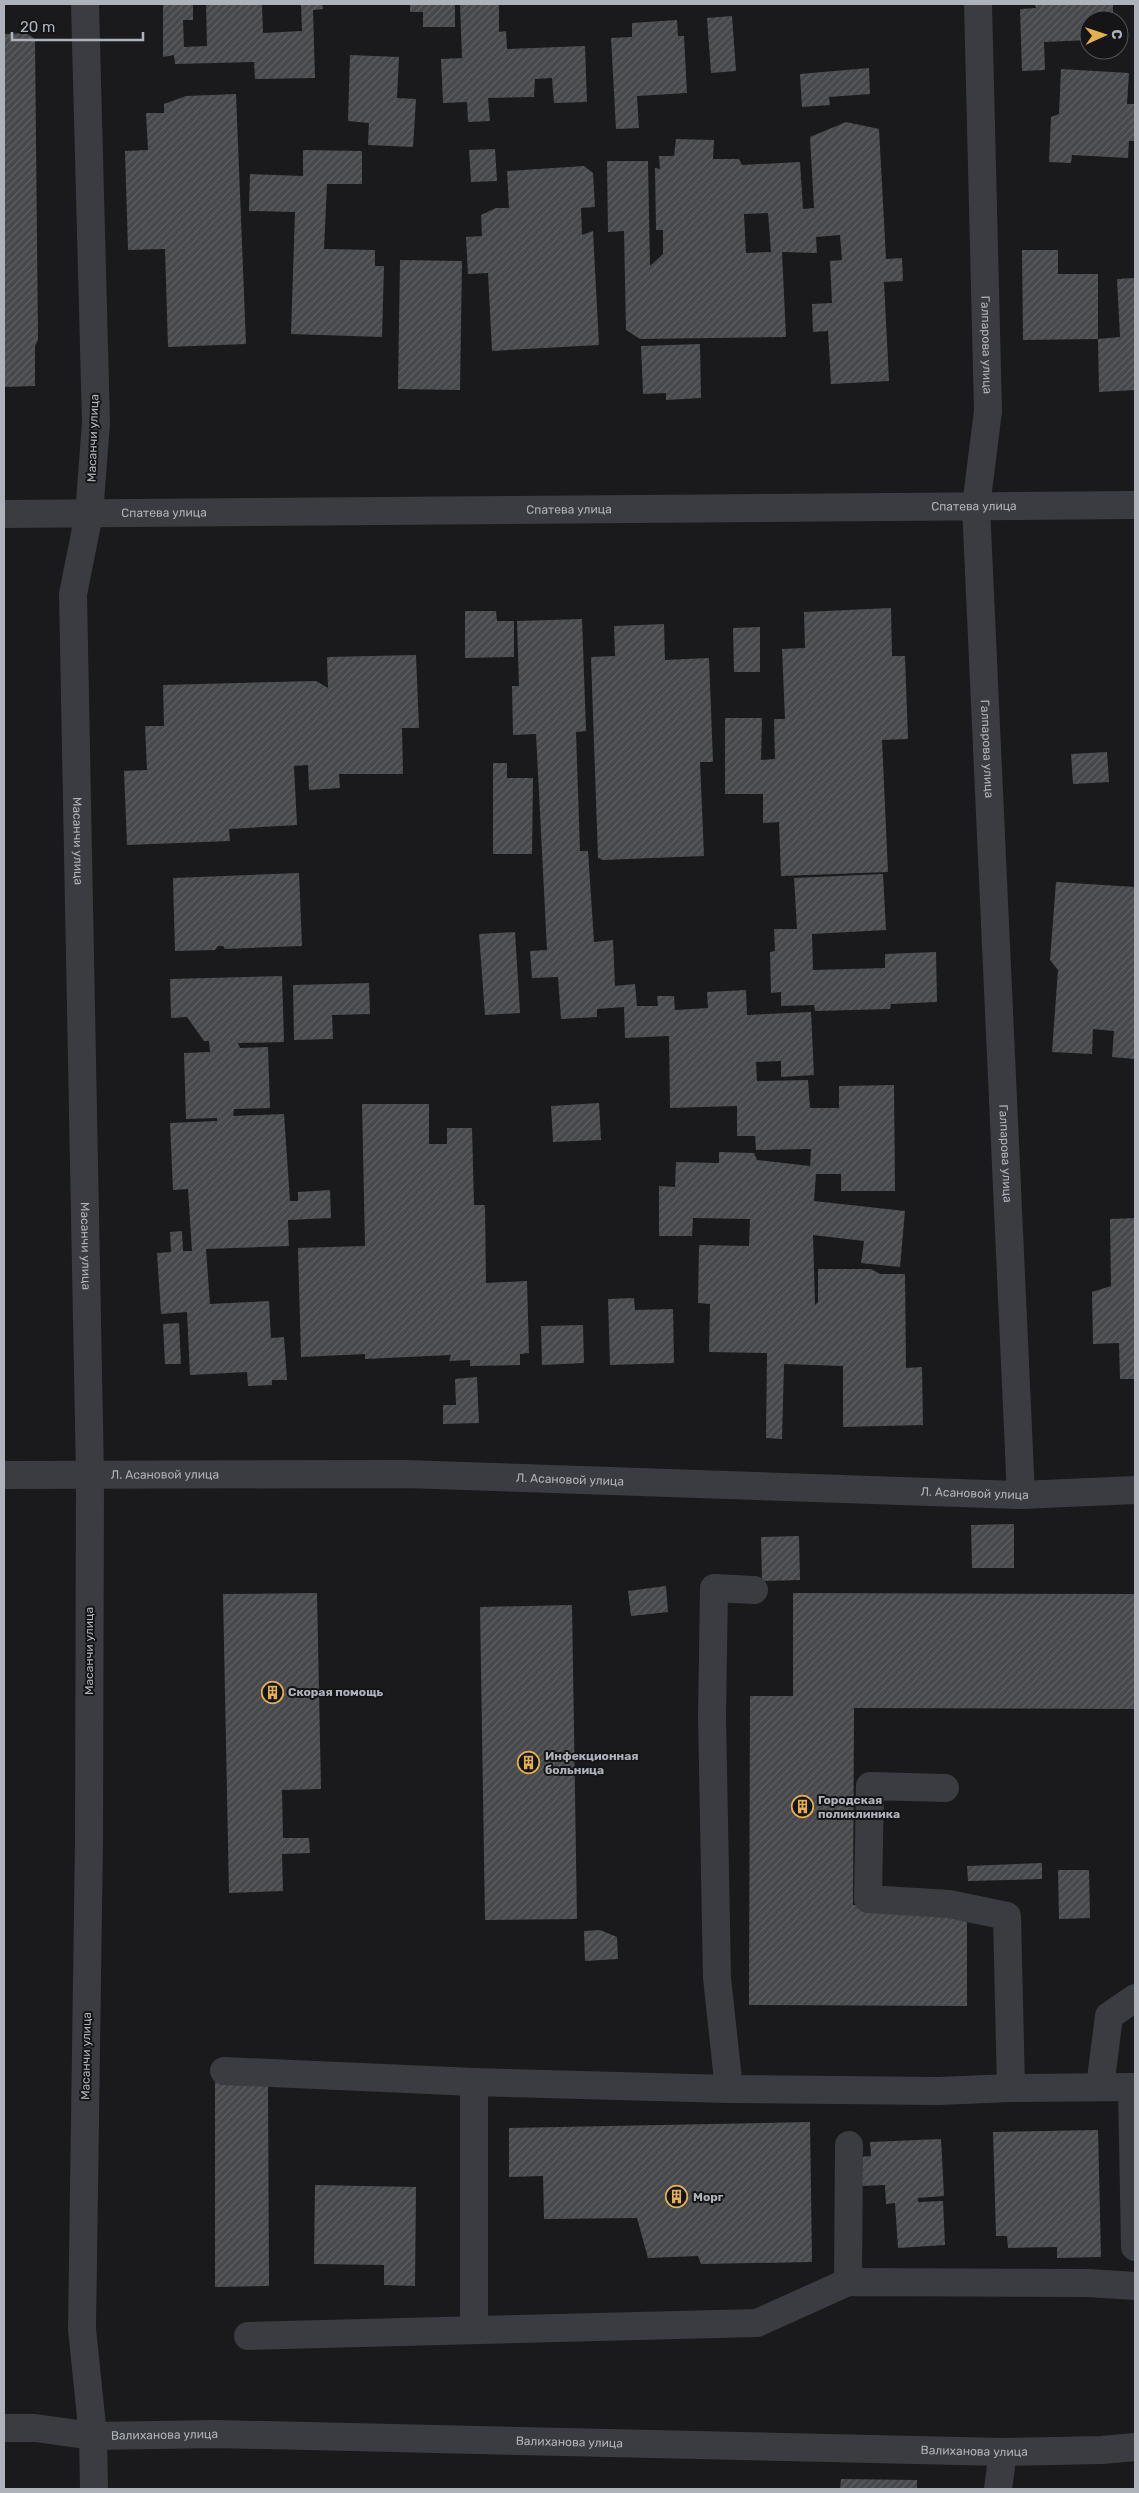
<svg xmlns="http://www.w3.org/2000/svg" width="1139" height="2493" viewBox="0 0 1139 2493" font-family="Rubik,sans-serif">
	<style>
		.building { fill: url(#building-hatch); fill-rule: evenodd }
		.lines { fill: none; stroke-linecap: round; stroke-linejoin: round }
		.minor { stroke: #3b3c41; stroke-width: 28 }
		.labels { text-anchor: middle; stroke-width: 4; stroke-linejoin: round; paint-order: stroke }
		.street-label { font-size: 12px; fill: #aeb2bb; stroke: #151517 }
		.poi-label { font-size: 12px; font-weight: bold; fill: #aeb2bb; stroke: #151517; text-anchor: start }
	</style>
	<defs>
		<pattern id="building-hatch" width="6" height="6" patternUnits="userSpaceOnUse" patternTransform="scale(1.25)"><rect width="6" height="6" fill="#47484c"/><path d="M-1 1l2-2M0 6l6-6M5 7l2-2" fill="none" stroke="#5f6064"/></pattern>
	</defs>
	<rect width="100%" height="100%" fill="#1a1a1c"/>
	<path class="building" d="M 163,4 L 193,4 L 193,20 L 183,20 L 184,47 L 207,46 L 206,4 L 262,4 L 263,33 L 302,31 L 301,4 L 322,4 L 323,9 L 313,10 L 315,78 L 255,79 L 254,62 L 175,64 L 174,55 L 163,57 Z
		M 410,4 L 455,4 L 455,27 L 423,27 L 423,12 L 410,12 Z
		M 460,4 L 499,4 L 499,32 L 506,31 L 507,49 L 585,46 L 587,102 L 554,103 L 552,78 L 535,79 L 534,97 L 488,98 L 490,121 L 468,122 L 467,102 L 443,103 L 441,59 L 462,58 Z
		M 1035,4 L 1113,4 L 1113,20 L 1089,20 L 1089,40 L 1044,42 L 1045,70 L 1022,71 L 1020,9 L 1036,8 Z
		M 732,16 L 736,71 L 711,73 L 707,18 Z
		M 677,20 L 678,36 L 684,36 L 687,93 L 637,96 L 639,128 L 616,129 L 611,38 L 632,37 L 632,23 Z
		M 26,33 L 35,39 L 38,340 L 35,346 L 35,386 L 4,387 L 4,34 Z
		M 350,55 L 399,57 L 397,98 L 416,99 L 413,147 L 368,145 L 369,123 L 348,121 Z
		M 869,68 L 870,94 L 829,97 L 830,105 L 802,107 L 800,74 Z
		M 1061,69 L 1129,73 L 1127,104 L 1135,104 L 1135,141 L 1129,141 L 1128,158 L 1072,155 L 1071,163 L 1049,162 L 1051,117 L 1059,114 Z
		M 236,94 L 246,344 L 168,347 L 165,249 L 128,250 L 125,151 L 148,150 L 146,113 L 164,113 L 164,104 L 186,96 Z
		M 846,122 L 879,129 L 886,259 L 902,258 L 903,281 L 884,282 L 889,381 L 831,384 L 828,331 L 813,332 L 812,304 L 832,303 L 830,261 L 842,260 L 840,235 L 816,237 L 817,253 L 782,252 L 786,337 L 640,339 L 626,330 L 624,231 L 608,232 L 607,161 L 648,161 L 650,266 L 663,254 L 663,230 L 656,230 L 655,168 L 660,169 L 659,156 L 674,156 L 676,139 L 714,140 L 713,159 L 739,159 L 742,165 L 800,162 L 803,209 L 814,208 L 810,137 ZM 768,213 L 771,252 L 746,253 L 744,214 Z
		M 495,149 L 497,181 L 471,182 L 469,150 Z
		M 303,150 L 362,151 L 362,184 L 327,184 L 324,249 L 375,250 L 375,266 L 384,266 L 382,337 L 291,334 L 295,212 L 249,211 L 250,174 L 303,176 Z
		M 584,166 L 593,173 L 595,207 L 581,208 L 582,235 L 593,231 L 599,345 L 492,351 L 488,273 L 468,274 L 466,237 L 482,236 L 481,215 L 496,208 L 509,208 L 507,171 Z
		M 1022,250 L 1058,250 L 1058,274 L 1098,274 L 1098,339 L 1023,340 Z
		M 400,260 L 462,261 L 460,390 L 398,389 Z
		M 1135,278 L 1135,390 L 1099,392 L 1098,339 L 1120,337 L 1117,279 Z
		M 700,344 L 701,398 L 666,400 L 666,393 L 643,394 L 641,346 Z
		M 891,608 L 892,656 L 905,656 L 908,739 L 882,740 L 888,872 L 781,876 L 779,822 L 763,823 L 763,794 L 725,794 L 725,718 L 762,718 L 761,760 L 775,759 L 774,719 L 785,719 L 782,649 L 805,648 L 804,612 Z
		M 465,611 L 496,611 L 497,621 L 514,621 L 514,657 L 465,658 Z
		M 582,619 L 586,731 L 576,732 L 580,851 L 588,851 L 594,942 L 613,940 L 615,986 L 635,984 L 637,1006 L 658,1006 L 657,996 L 674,996 L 675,1010 L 708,1008 L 707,992 L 746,990 L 747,1015 L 811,1012 L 814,1075 L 781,1077 L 781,1061 L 756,1062 L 757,1081 L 808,1080 L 810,1108 L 839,1108 L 839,1086 L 894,1085 L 895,1191 L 841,1191 L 841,1174 L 816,1174 L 814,1201 L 905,1211 L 900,1267 L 861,1263 L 864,1241 L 813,1235 L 815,1305 L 818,1302 L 818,1269 L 871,1269 L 880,1274 L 905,1274 L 906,1368 L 922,1367 L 923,1425 L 843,1427 L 843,1366 L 784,1364 L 782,1439 L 766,1438 L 767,1353 L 709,1352 L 710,1304 L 698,1303 L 699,1245 L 749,1246 L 750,1219 L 693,1218 L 692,1236 L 659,1236 L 659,1186 L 675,1187 L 676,1162 L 719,1163 L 719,1152 L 754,1153 L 757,1160 L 810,1166 L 811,1149 L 756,1150 L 755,1136 L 737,1136 L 737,1106 L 670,1108 L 669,1036 L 625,1038 L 624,1007 L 597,1009 L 597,1017 L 561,1019 L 558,977 L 532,978 L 530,951 L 547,950 L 536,734 L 513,735 L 512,686 L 519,686 L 517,621 Z
		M 664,624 L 665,660 L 709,658 L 713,762 L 700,762 L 704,856 L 603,860 L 598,858 L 591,657 L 615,656 L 614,626 Z
		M 760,627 L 760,672 L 734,672 L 733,628 Z
		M 416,655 L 419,728 L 402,728 L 403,774 L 339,774 L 340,788 L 309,790 L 308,765 L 294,766 L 297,825 L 229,829 L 230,841 L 127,845 L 124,771 L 147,770 L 145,726 L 164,726 L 163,685 L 316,681 L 328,688 L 327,657 Z
		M 1107,752 L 1109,782 L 1073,784 L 1071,754 Z
		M 493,763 L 507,763 L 507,778 L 533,778 L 532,854 L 493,854 Z
		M 299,873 L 302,946 L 225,949 L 223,946 L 218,946 L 215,950 L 175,951 L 173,878 Z
		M 883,874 L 886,930 L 812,934 L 813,970 L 885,968 L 885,954 L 936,952 L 937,1002 L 891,1004 L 890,1009 L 815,1011 L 814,1005 L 781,1006 L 781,992 L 771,993 L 770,952 L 775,951 L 774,929 L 797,929 L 794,878 Z
		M 1056,882 L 1135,887 L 1135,1059 L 1112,1057 L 1114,1031 L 1093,1029 L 1092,1054 L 1052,1052 L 1058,970 L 1050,960 Z
		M 515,932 L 520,1013 L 485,1015 L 479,934 Z
		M 282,976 L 284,1042 L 238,1043 L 240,1048 L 268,1047 L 270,1108 L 234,1109 L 233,1116 L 284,1114 L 290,1201 L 298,1201 L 298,1192 L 330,1190 L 331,1218 L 288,1220 L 289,1246 L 206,1249 L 210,1304 L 269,1301 L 271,1338 L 284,1337 L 287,1380 L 272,1380 L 272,1385 L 248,1386 L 247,1372 L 190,1375 L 187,1312 L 161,1314 L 157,1253 L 171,1252 L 170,1232 L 182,1231 L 183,1251 L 192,1251 L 188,1189 L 173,1190 L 170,1123 L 217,1121 L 217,1118 L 186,1119 L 184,1053 L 210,1052 L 209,1041 L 204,1041 L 187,1017 L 171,1018 L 170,979 Z
		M 369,983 L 370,1014 L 332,1015 L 333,1039 L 294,1040 L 293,985 Z
		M 599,1103 L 601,1140 L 553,1142 L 551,1106 Z
		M 362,1104 L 429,1104 L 429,1144 L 447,1144 L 447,1128 L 472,1128 L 474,1205 L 485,1205 L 486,1283 L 527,1281 L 529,1353 L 520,1354 L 520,1365 L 470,1366 L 470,1360 L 449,1361 L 451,1355 L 365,1359 L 365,1354 L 301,1357 L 298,1248 L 365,1246 Z
		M 1135,1218 L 1135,1379 L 1120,1379 L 1119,1343 L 1093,1344 L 1092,1292 L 1111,1286 L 1110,1219 Z
		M 634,1298 L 635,1310 L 673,1309 L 674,1363 L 610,1365 L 608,1299 Z
		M 179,1323 L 181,1364 L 165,1364 L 163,1324 Z
		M 583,1325 L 584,1363 L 542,1365 L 541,1326 Z
		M 477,1377 L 479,1423 L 443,1424 L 443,1405 L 456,1405 L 455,1379 Z
		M 1014,1524 L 1014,1568 L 972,1568 L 971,1525 Z
		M 799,1536 L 800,1580 L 762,1581 L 761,1537 Z
		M 666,1586 L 668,1612 L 631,1616 L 628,1591 Z
		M 317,1593 L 321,1789 L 282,1790 L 283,1838 L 309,1838 L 310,1853 L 282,1854 L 283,1891 L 229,1893 L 223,1594 Z
		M 793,1593 L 1135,1594 L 1135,1709 L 854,1708 L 853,1905 L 967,1905 L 967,2006 L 749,2005 L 750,1696 L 793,1696 Z
		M 572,1605 L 577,1919 L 485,1920 L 480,1607 Z
		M 1042,1863 L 1042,1879 L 968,1881 L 967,1866 Z
		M 1058,1870 L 1089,1870 L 1090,1918 L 1059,1919 Z
		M 600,1930 L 617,1937 L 618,1959 L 585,1961 L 584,1931 Z
		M 215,2082 L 268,2082 L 269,2286 L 215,2287 Z
		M 810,2122 L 812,2262 L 701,2264 L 698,2256 L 648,2258 L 637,2218 L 544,2219 L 543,2176 L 509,2177 L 509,2128 Z
		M 1098,2130 L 1101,2257 L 1057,2258 L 1057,2247 L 1008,2248 L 1007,2236 L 996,2236 L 993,2132 Z
		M 941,2139 L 944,2196 L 918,2198 L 918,2202 L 943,2201 L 945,2245 L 898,2248 L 895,2203 L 886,2204 L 885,2185 L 862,2186 L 860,2157 L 871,2156 L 870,2142 Z
		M 315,2185 L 416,2187 L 415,2286 L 384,2285 L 384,2265 L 314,2264 Z
		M 841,2479 L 917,2480 L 917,2489 L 840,2489 Z"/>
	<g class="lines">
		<g class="minor">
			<path id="s1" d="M 85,4 L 96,423 L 89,514 L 73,594 L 90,1475 L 89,1840 L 82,2329 L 93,2436 L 94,2489"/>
			<path id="s2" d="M 978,4 L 988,411 L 976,506 L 1021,1495"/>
			<path id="s3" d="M 4,514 L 1135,505"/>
			<path id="s4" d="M 4,1475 L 404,1474 L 1021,1495 L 1135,1490"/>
			<path d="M 224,2071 L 474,2082"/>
			<path d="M 1100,2087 L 1109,2016 L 1135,1998"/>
			<path d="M 1132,2087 L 1135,2247"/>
			<path d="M 1011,2088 L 1135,2087"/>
			<path d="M 729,2089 L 938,2091 L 1011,2088 L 1007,1916 L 949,1904 L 868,1899 L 870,1786 L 945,1788"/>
			<path d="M 848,2282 L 849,2145"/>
			<path d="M 474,2330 L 474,2082 L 729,2089 L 717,1978 L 712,1717 L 714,1588 L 754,1590"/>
			<path d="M 248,2336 L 757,2323 L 848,2282 L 1088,2283 L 1135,2286"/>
			<path id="s5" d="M 4,2428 L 35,2428 L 93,2436 L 216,2434 L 1003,2452 L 1102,2450 L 1135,2447"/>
			<path d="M 998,2489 L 1003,2452"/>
		</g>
	</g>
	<defs>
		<symbol id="building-ring" viewBox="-11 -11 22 22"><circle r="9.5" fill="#151517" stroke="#e6b048" stroke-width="1.5"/><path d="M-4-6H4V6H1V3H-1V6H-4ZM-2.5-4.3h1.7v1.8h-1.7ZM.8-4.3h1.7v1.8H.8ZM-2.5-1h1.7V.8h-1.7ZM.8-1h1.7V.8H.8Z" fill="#e6b048"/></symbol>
	</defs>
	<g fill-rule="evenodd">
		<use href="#building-ring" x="260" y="1680" width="25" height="25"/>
		<use href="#building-ring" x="516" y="1750" width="25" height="25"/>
		<use href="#building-ring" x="790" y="1794" width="25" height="25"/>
		<use href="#building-ring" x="664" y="2184" width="25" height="25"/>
	</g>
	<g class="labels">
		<g class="street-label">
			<text dy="4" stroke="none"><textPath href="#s2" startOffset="341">Галпарова улица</textPath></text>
			<text transform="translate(93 438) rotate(-88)" y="4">Масанчи улица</text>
			<text dy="4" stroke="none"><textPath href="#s3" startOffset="970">Спатева улица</textPath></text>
			<text dy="4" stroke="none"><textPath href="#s3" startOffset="565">Спатева улица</textPath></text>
			<text dy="4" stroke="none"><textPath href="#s3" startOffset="160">Спатева улица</textPath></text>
			<text dy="4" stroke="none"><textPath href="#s2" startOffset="746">Галпарова улица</textPath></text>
			<text dy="4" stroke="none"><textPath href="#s1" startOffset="839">Масанчи улица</textPath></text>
			<text dy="4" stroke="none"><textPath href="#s2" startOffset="1151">Галпарова улица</textPath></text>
			<text dy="4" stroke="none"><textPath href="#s1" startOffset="1244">Масанчи улица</textPath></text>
			<text dy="4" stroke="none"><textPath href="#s4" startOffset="161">Л. Асановой улица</textPath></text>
			<text dy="4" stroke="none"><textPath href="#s4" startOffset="566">Л. Асановой улица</textPath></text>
			<text dy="4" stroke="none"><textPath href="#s4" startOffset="971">Л. Асановой улица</textPath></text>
			<text transform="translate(89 1651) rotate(-90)" y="4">Масанчи улица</text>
			<text transform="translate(86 2056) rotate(-89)" y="4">Масанчи улица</text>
			<text dy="4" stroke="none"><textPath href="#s5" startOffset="161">Валиханова улица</textPath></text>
			<text dy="4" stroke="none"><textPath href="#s5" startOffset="566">Валиханова улица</textPath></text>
			<text dy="4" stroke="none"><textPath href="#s5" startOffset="971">Валиханова улица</textPath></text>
		</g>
		<g class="poi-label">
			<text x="288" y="1696">Скорая помощь</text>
			<text x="545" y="1760">Инфекционная<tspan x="545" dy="14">больница</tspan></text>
			<text x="818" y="1804">Городская<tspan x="818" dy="14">поликлиника</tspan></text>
			<text x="693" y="2201">Морг</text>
		</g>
	</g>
	<rect width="1139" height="2493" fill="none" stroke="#aeb2bb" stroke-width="10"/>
	<g transform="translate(1104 35) rotate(87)"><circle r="24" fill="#151517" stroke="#525459"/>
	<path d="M0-4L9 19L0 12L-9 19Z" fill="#e6b048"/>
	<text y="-8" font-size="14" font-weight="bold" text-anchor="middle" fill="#aeb2bb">С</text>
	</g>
	<path d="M12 32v8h131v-8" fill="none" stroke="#aeb2bb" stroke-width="2.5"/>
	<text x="20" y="32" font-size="15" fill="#aeb2bb" stroke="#151517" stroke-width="4" paint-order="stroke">20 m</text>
</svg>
